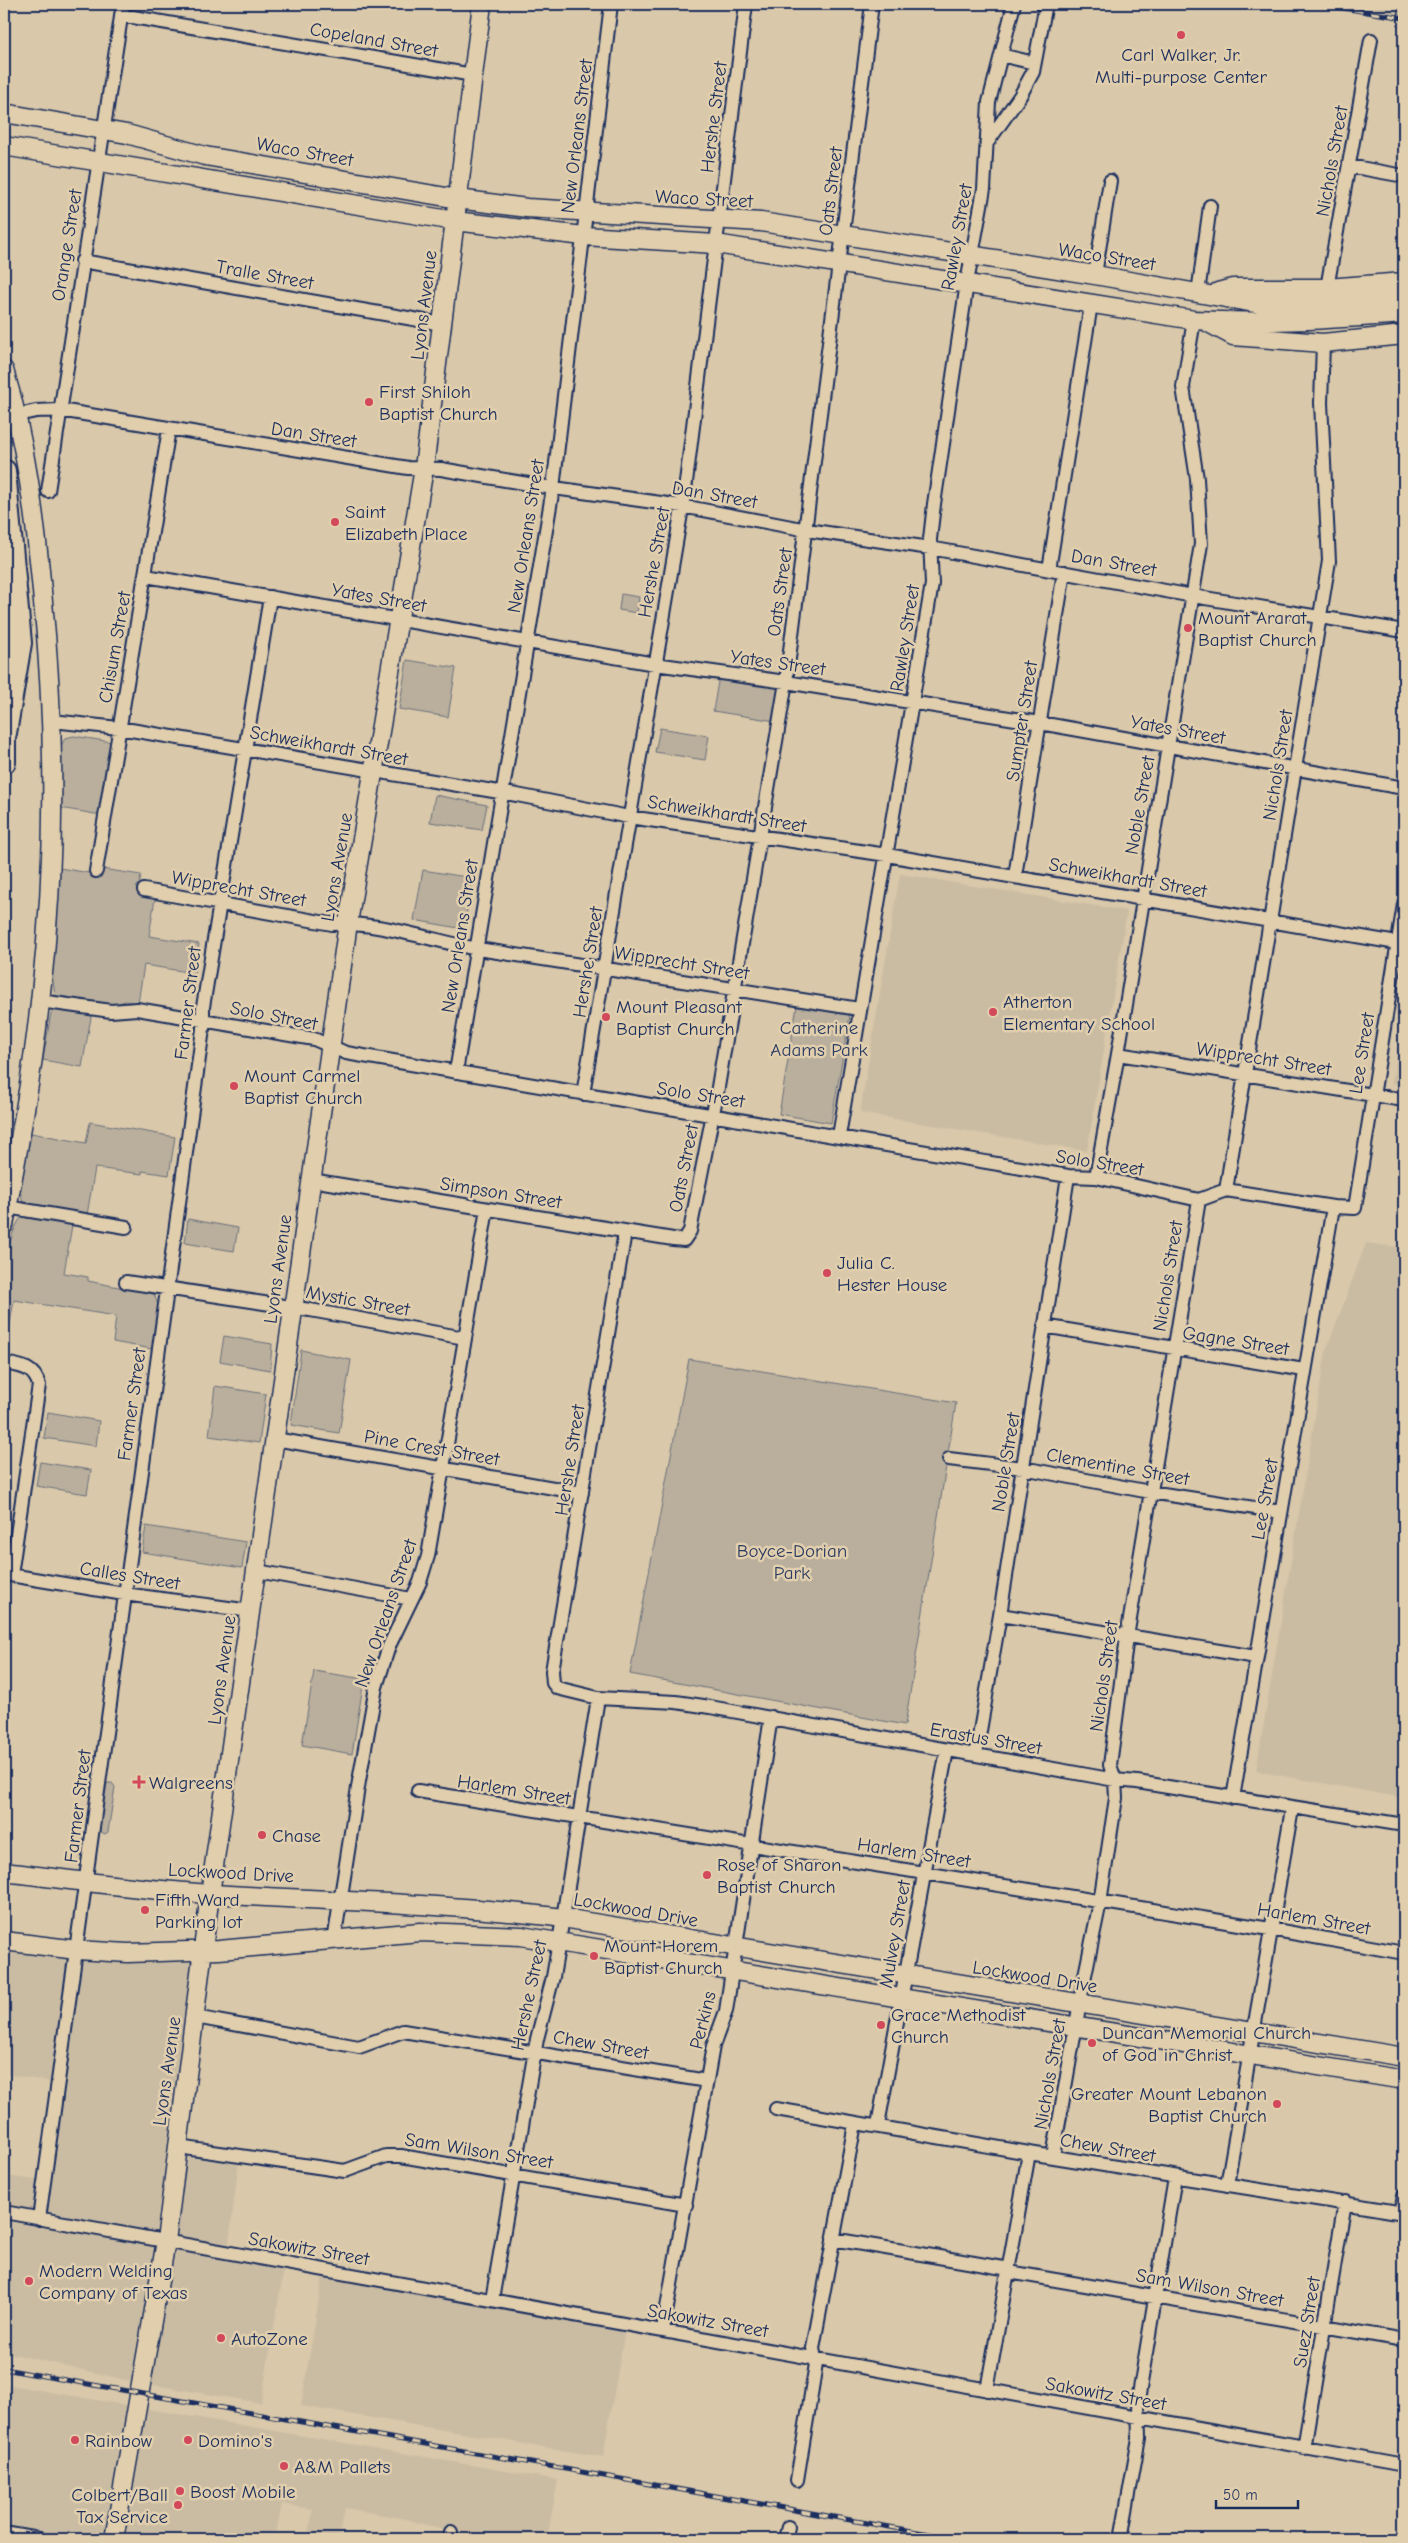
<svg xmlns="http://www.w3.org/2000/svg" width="1408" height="2543" viewBox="0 0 1408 2543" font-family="'Comic Neue',sans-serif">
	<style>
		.built { fill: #cabca3 }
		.green { fill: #b9af9c; stroke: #6a6f7d }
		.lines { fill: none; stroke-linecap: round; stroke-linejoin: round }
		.street-casing { stroke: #1b2f5e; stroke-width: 16 }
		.secondary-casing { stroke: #1b2f5e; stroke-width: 21 }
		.highway-casing { stroke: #1b2f5e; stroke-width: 26 }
		.street { stroke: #e1ceac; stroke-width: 12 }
		.secondary { stroke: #e1ceac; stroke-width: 18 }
		.highway { stroke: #e1ceac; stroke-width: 22 }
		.rail-casing { stroke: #1b2f5e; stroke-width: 5 }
		.rail { stroke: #e1ceac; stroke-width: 3; stroke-dasharray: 9; stroke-linecap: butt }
		.poi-dot { fill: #d1495b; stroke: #e1ceac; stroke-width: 2 }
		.labels { text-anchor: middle; stroke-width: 5; stroke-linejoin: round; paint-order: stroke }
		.street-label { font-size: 19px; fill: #1b2f5e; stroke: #e1ceac }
		.poi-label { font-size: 19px; fill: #1b2f5e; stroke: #e1ceac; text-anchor: start }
		.park-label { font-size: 19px; fill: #2b3c64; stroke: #e1ceac }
	</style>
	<rect width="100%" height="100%" fill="#d9c8a9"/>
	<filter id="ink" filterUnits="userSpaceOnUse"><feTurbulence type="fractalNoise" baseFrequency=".02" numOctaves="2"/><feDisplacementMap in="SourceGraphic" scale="10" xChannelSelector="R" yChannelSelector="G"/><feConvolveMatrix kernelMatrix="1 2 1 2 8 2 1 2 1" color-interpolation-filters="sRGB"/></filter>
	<g filter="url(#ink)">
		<path class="built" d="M 1366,4 L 1404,4 L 1404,24 Z
			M 900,874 L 1127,911 L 1087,1151 L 860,1113 Z
			M 1404,1014 L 1404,1085 L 1392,1083 Z
			M 1366,1243 L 1404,1248 L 1404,1798 L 1256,1771 L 1326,1351 Z
			M 4,1945 L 193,1956 L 172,2151 L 239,2161 L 227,2258 L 284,2268 L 261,2403 L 135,2382 L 4,2352 L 4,2176 L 38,2180 L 51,2082 L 4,2074 Z
			M 323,2275 L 625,2330 L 603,2457 L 301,2406 Z
			M 4,2384 L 558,2480 L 547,2539 L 478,2539 L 406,2519 L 345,2508 L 339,2539 L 308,2539 L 313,2509 L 282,2504 L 275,2539 L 4,2539 Z"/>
		<path class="green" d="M 621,594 L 639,597 L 637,613 L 619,610 Z
			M 407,660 L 456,668 L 448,717 L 399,709 Z
			M 719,676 L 779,687 L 775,721 L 713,711 Z
			M 660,728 L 709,736 L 705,760 L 655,752 Z
			M 74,736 L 111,742 L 101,815 L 60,808 L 61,746 L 65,738 Z
			M 435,795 L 487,805 L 482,830 L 430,822 Z
			M 59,868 L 96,874 L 102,869 L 141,875 L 138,894 L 155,898 L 149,936 L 199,944 L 194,973 L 144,965 L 138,1003 L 125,1001 L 109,1006 L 55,996 L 52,973 Z
			M 423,870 L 472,878 L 464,929 L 414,920 Z
			M 797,1006 L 850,1015 L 831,1123 L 779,1114 Z
			M 57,1008 L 92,1012 L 82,1067 L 43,1060 L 51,1013 Z
			M 90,1122 L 175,1137 L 169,1175 L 142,1171 L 142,1174 L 95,1168 L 87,1215 L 23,1203 L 20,1190 L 31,1133 L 86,1143 Z
			M 22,1217 L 72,1225 L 64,1273 L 88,1277 L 88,1281 L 154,1294 L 158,1305 L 152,1349 L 113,1342 L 116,1316 L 14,1300 L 7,1340 L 9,1353 L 4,1352 C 4,1320 0,1240 22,1217 Z
			M 188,1219 L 238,1228 L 234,1251 L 185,1243 Z
			M 224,1336 L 272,1344 L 270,1370 L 220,1361 Z
			M 301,1350 L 351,1360 L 339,1433 L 291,1425 Z
			M 689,1359 L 956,1403 L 905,1725 L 630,1674 Z
			M 215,1386 L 266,1394 L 259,1443 L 209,1436 Z
			M 48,1412 L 99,1421 L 96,1446 L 44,1438 Z
			M 40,1462 L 91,1470 L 87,1494 L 36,1486 Z
			M 146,1526 L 246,1542 L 242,1568 L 142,1552 Z
			M 314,1671 L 364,1679 L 352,1754 L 302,1745 Z
			M 107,1783 L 112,1783 L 115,1787 L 108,1832 L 105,1834 L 99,1831 Z"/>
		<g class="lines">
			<defs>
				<path id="street" d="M 121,15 L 473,75
					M 1001,55 L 1034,63
					M 987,143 L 1020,96 L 1033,72 L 1045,9 L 1043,4
					M 1349,166 L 1404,176
					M 82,261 L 442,324
					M 1095,275 L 1110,181
					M 1327,288 L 1371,40
					M 1198,293 L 1210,206
					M 18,415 L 36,411 L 60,410 L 408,468 L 441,469 L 540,486 L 682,506 L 807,530 L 930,548 L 1193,596 L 1404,631
					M 48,491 L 123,4
					M 1049,570 L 1091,304
					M 146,576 L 655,664 L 786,682 L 1040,723 L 1404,788
					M 52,721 L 119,728 L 517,795 L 629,817 L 887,855 L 1397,943
					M 96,871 L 169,429
					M 1015,876 L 1064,572
					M 144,890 L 332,924 C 378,921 432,941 478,949 C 605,969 732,988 859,1009
					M 40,1001 L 111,1011 L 137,1009 L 314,1039 L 346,1053 L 1068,1176 L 1096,1177 L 1199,1200 L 1226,1190 L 1333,1207 L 1355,1208 L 1404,904
					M 1118,1054 L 1404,1100
					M 456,1072 L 553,488 L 611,4
					M 583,1094 L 685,490 L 746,4
					M 839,1136 L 932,584 L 930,539 L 934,504 L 967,283 L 984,189 L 989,102 L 1014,4
					M 1096,1177 L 1118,1054 L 1201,544 L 1197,479 L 1183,387 L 1194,320
					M 311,1180 L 673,1239 L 684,1240 L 690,1231 L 717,1093 L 786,682 L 872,4
					M 1226,1190 L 1329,561 L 1321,403 L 1323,343
					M 7,1207 L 126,1227
					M 625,1232 L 552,1671 L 553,1683 L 557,1688 L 598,1698 L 676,1702 L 710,1707 L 1115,1780 L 1137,1782 L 1404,1825
					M 126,1282 L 310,1310 L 465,1338
					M 1044,1326 L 1304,1370
					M 4,1363 C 21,1366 34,1367 39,1385 L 11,1575
					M 275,1439 L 582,1493
					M 949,1459 L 1023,1468 L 1150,1492 L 1281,1512
					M 257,1571 L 411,1599
					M 4,1574 L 124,1594 L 251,1611
					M 1000,1615 L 1256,1657
					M 976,1754 L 1000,1615 L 1068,1176
					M 418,1791 L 1270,1929 L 1404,1953
					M 1233,1798 L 1333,1207
					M 334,1941 L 359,1781 L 376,1687 L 389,1646 L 420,1582 L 428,1556 L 487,1209
					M 195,2017 L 359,2047 L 403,2031 L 707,2081
					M 776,2109 L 1029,2153 L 1404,2213
					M 878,2125 L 947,1750
					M 178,2147 L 345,2171 L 386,2156 L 401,2156 L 686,2205
					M 1053,2156 L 1083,1985 L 1100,1902 L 1116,1798 L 1115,1780 L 1110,1765 L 1127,1637 L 1199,1200
					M 1227,2185 L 1292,1809
					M 4,2212 L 1404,2465
					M 1401,2213 L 1404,2195
					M 39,2219 L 203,1029 L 203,1007 L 270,597
					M 833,2239 L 1009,2269
					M 1009,2272 L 1404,2340
					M 492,2300 L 537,2039 L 553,1977 L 563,1918 L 598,1698
					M 663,2330 L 713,2046 L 726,2011 L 771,1717
					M 987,2390 L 1029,2153
					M 1304,2448 L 1345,2202
					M 797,2480 L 816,2364 L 813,2348 L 855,2124
					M 4,2533 L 39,2539
					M 450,2539 L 451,2532
					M 785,2539 L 788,2527
					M 1121,2539 L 1139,2438 L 1138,2401 L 1175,2177"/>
				<path id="secondary" d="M 4,113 L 127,134 L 205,156 L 458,199 L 527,208 L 761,222 L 1095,275 L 1260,304 L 1335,303 L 1404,299
					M 4,146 L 455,221 L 584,236 L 716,244 L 1194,320 C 1264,324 1334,319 1404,314
					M 1218,292 L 1233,288 L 1327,288 L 1404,282
					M 1207,322 L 1233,336 L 1323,343 L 1404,335
					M 4,370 C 26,442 35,516 42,591 C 56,727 56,866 40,1002 C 32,1077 18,1151 4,1225
					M 4,1872 C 73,1880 142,1890 211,1894 C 329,1901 446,1903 563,1918 L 1404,2057
					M 4,1941 L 77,1950 L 128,1953 L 219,1950 L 420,1932 L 521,1936 L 1404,2080
					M 114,2539 L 166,2241 L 210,1894 L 348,923 L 424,468 L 482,4"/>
				<path id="highway" d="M 4,471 L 20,643 L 5,733
					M 4,723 L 4,762"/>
			</defs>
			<use href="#street" class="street-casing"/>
			<use href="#secondary" class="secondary-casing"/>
			<use href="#highway" class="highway-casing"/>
			<use href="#street" class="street"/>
			<use href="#secondary" class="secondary"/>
			<use href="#highway" class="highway"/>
			<defs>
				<path id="rail" d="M 1318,4 L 1404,18
					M 4,2369 L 957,2539"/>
			</defs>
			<use href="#rail" class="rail-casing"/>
			<use href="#rail" class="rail"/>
		</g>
	</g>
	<g class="poi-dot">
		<circle cx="1181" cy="35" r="5"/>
		<circle cx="369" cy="402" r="5"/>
		<circle cx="335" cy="522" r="5"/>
		<circle cx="1188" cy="628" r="5"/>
		<circle cx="993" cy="1012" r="5"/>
		<circle cx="606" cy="1017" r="5"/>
		<circle cx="234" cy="1086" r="5"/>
		<circle cx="827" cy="1273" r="5"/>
		<path d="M136.5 1774.5h5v5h5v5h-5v5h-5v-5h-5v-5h5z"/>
		<circle cx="262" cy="1835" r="5"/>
		<circle cx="707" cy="1875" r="5"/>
		<circle cx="145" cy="1910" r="5"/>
		<circle cx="594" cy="1956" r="5"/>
		<circle cx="881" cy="2025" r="5"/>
		<circle cx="1092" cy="2043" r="5"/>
		<circle cx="1277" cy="2104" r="5"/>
		<circle cx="29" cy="2281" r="5"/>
		<circle cx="221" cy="2338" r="5"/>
		<circle cx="75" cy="2440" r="5"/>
		<circle cx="188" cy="2440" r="5"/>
		<circle cx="284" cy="2466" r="5"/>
		<circle cx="180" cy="2491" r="5"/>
		<circle cx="178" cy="2505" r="5"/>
	</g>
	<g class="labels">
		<g class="street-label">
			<text transform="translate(374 39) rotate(10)" y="7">Copeland Street</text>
			<text transform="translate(713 117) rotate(-83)" y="7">Hershe Street</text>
			<text transform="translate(576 136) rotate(-83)" y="7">New Orleans Street</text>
			<text transform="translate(305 151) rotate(10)" y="7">Waco Street</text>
			<text transform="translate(1331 161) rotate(-80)" y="7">Nichols Street</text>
			<text transform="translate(830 191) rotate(-83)" y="7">Oats Street</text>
			<text transform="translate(704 198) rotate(3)" y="7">Waco Street</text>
			<text transform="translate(956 237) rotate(-80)" y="7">Rawley Street</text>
			<text transform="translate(66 245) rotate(-81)" y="7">Orange Street</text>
			<text transform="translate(1107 256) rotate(9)" y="7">Waco Street</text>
			<text transform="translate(265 274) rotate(10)" y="7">Tralle Street</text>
			<text transform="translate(423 305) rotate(-83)" y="7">Lyons Avenue</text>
			<text transform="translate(314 434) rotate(9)" y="7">Dan Street</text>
			<text transform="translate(715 494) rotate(10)" y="7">Dan Street</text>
			<text transform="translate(525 536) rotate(-81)" y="7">New Orleans Street</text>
			<text transform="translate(653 562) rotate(-80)" y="7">Hershe Street</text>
			<text transform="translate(1114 562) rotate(10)" y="7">Dan Street</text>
			<text transform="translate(779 592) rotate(-82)" y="7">Oats Street</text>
			<text transform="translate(379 597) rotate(10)" y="7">Yates Street</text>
			<text transform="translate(904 638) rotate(-81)" y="7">Rawley Street</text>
			<text transform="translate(114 647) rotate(-80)" y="7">Chisum Street</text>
			<text transform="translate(778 662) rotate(8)" y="7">Yates Street</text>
			<text transform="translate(1021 721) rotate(-81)" y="7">Sumpter Street</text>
			<text transform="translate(1178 729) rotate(10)" y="7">Yates Street</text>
			<text transform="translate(329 745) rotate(10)" y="7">Schweikhardt Street</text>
			<text transform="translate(1277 765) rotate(-81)" y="7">Nichols Street</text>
			<text transform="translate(1139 805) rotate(-80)" y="7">Noble Street</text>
			<text transform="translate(727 813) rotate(9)" y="7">Schweikhardt Street</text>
			<text transform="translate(336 867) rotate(-80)" y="7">Lyons Avenue</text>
			<text transform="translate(1128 877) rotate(10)" y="7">Schweikhardt Street</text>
			<text transform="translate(239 888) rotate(10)" y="7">Wipprecht Street</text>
			<text transform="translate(459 936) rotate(-81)" y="7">New Orleans Street</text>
			<text transform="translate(587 962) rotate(-81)" y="7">Hershe Street</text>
			<text transform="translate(682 962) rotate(9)" y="7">Wipprecht Street</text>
			<text transform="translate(187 1003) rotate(-83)" y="7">Farmer Street</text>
			<text transform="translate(274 1015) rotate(11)" y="7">Solo Street</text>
			<text transform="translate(1361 1053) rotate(-81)" y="7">Lee Street</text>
			<text transform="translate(1264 1058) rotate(9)" y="7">Wipprecht Street</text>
			<text transform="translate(701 1094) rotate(9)" y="7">Solo Street</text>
			<text transform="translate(1100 1162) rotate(9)" y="7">Solo Street</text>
			<text transform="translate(683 1168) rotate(-79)" y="7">Oats Street</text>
			<text transform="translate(501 1192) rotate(9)" y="7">Simpson Street</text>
			<text transform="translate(277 1269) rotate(-82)" y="7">Lyons Avenue</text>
			<text transform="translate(1167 1276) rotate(-81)" y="7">Nichols Street</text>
			<text transform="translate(358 1300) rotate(10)" y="7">Mystic Street</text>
			<text transform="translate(1236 1340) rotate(9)" y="7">Gagne Street</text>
			<text transform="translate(131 1404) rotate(-82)" y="7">Farmer Street</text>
			<text transform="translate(432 1447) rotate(10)" y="7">Pine Crest Street</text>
			<text transform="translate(569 1460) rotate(-81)" y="7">Hershe Street</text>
			<text transform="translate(1005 1462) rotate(-81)" y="7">Noble Street</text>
			<text transform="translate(1118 1466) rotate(10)" y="7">Clementine Street</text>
			<text transform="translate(1264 1499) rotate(-80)" y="7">Lee Street</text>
			<text transform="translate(130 1575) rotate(9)" y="7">Calles Street</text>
			<text transform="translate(385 1613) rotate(-71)" y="7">New Orleans Street</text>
			<text transform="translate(221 1670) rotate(-82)" y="7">Lyons Avenue</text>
			<text transform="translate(1103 1676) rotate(-82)" y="7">Nichols Street</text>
			<text transform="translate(986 1738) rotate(10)" y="7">Erastus Street</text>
			<text transform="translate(514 1789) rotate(9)" y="7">Harlem Street</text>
			<text transform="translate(77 1806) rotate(-83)" y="7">Farmer Street</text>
			<text transform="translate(914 1852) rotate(9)" y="7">Harlem Street</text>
			<text transform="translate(231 1872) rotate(3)" y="7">Lockwood Drive</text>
			<text transform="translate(636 1909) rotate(10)" y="7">Lockwood Drive</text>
			<text transform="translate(1314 1918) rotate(10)" y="7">Harlem Street</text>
			<text transform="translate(894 1934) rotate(-80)" y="7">Mulvey Street</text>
			<text transform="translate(1035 1976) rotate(9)" y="7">Lockwood Drive</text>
			<text transform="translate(528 1995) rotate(-78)" y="7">Hershe Street</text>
			<text transform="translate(702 2020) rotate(-76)" y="7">Perkins</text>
			<text transform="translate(601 2044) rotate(10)" y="7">Chew Street</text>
			<text transform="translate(166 2071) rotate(-82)" y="7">Lyons Avenue</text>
			<text transform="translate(1049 2074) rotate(-80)" y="7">Nichols Street</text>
			<text transform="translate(1108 2147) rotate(10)" y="7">Chew Street</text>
			<text transform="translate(479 2150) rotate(9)" y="7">Sam Wilson Street</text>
			<text transform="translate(309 2248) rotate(10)" y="7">Sakowitz Street</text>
			<text transform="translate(1210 2287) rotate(10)" y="7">Sam Wilson Street</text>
			<text transform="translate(708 2320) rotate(10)" y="7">Sakowitz Street</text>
			<text transform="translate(1306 2322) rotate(-81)" y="7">Suez Street</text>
			<text transform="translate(1106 2393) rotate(10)" y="7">Sakowitz Street</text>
		</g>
		<g class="poi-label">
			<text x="1181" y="61" text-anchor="middle">Carl Walker, Jr.<tspan x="1181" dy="22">Multi-purpose Center</tspan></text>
			<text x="379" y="398">First Shiloh<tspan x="379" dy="22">Baptist Church</tspan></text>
			<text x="345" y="518">Saint<tspan x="345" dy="22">Elizabeth Place</tspan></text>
			<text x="1198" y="624">Mount Ararat<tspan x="1198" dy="22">Baptist Church</tspan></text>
			<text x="1003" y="1008">Atherton<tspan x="1003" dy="22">Elementary School</tspan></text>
			<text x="616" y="1013">Mount Pleasant<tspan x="616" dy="22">Baptist Church</tspan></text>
			<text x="244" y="1082">Mount Carmel<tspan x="244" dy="22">Baptist Church</tspan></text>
			<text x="837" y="1269">Julia C.<tspan x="837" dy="22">Hester House</tspan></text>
			<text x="149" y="1789">Walgreens</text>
			<text x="272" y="1842">Chase</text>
			<text x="717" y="1871">Rose of Sharon<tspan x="717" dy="22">Baptist Church</tspan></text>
			<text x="155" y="1906">Fifth Ward<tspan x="155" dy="22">Parking lot</tspan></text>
			<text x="604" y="1952">Mount Horem<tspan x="604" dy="22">Baptist Church</tspan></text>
			<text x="891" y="2021">Grace Methodist<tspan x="891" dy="22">Church</tspan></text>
			<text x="1102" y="2039">Duncan Memorial Church<tspan x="1102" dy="22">of God in Christ</tspan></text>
			<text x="1267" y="2100" text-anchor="end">Greater Mount Lebanon<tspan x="1267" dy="22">Baptist Church</tspan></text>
			<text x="39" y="2277">Modern Welding<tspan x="39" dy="22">Company of Texas</tspan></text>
			<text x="231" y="2345">AutoZone</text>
			<text x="85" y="2447">Rainbow</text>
			<text x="198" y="2447">Domino's</text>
			<text x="294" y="2473">A&amp;M Pallets</text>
			<text x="190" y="2498">Boost Mobile</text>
			<text x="168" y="2501" text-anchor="end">Colbert/Ball<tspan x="168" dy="22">Tax Service</tspan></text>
		</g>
		<g class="park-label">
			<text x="819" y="1034">Catherine<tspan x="819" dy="22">Adams Park</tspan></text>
			<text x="792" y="1557">Boyce-Dorian<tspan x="792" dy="22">Park</tspan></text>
		</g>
	</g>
	<rect width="1408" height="2543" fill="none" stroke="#e1ceac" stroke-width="20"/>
	<rect x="10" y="10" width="1388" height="2523" fill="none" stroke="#1b2f5e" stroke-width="2" filter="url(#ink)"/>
	<path d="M1216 2500v8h82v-8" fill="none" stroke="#1b2f5e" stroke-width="2.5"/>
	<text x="1223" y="2500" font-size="15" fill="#1b2f5e" stroke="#e1ceac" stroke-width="4" paint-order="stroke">50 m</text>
</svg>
